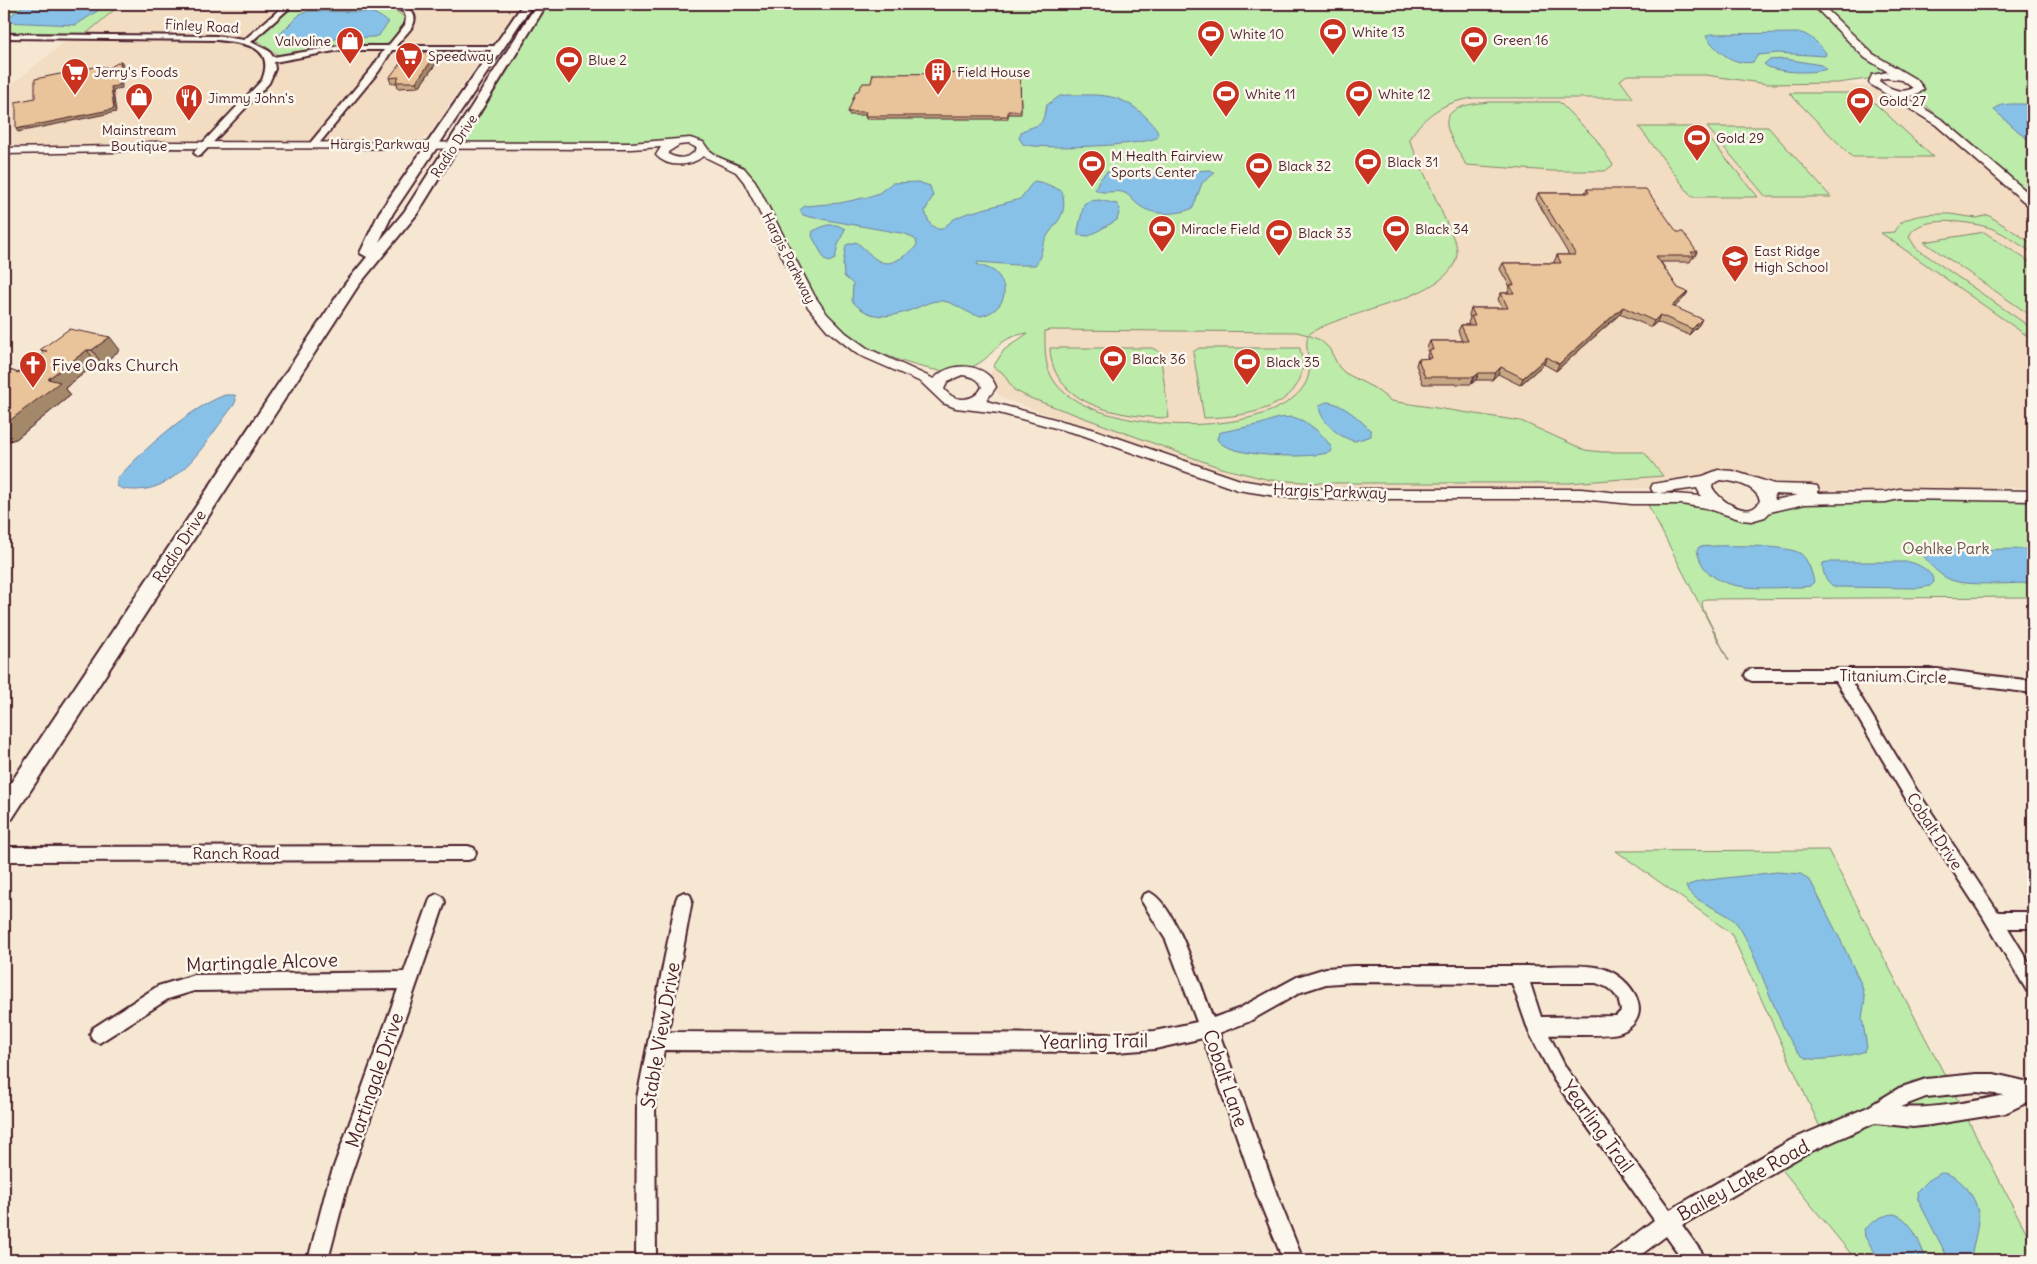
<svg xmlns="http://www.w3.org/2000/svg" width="2037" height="1264" viewBox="0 0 2037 1264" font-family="Delius,sans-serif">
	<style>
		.built { fill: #f2dcc2 }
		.green { fill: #bcebaa; stroke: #83856a; fill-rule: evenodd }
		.water { fill: #88c1e7; stroke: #6f809c }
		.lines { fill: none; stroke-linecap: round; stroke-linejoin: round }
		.minor-casing { stroke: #4a1f2b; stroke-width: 4 }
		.tertiary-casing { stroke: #4a1f2b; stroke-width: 3 }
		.secondary-casing { stroke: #4a1f2b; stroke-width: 4 }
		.minor { fill: #fbf7ec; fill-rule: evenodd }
		.tertiary { fill: #fbf7ec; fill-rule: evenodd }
		.secondary { fill: #fbf7ec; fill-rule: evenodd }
		.wall { fill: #c8a884; stroke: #4a1f2b }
		.shaded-wall { fill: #a3886b; stroke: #4a1f2b }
		.building { fill: #e9c399; stroke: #4a1f2b }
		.labels { text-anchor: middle; stroke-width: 5; stroke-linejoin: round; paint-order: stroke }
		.far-street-label { font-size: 14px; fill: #4a1f2b; stroke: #fbf7ec }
		.far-poi-label { font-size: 14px; fill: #4a1f2b; stroke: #fbf7ec; text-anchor: start }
		.poi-label { font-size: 16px; fill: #4a1f2b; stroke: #fbf7ec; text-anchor: start }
		.street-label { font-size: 16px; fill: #4a1f2b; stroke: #fbf7ec }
		.park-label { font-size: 16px; fill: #66524b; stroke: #fbf7ec }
		.near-street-label { font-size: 19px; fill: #4a1f2b; stroke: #fbf7ec }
	</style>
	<rect width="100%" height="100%" fill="#f6e7d3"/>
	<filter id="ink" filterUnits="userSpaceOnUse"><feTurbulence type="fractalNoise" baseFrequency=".02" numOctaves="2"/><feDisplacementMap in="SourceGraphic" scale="10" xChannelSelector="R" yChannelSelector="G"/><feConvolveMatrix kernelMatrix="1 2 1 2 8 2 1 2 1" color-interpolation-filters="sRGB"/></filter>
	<g filter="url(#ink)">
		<path class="built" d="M 4,4 L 522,4 L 491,44 L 429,135 L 421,140 L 411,141 L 229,141 L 46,147 L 4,147 L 4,91 L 67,40 L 4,39 Z
			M 1627,75 L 1706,75 L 1746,79 L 1761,83 L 1838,83 L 1885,89 L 1911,103 L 2033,203 L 2033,486 L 1970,490 L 1957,494 L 1899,494 L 1881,491 L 1797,490 L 1732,475 L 1656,488 L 1614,489 L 1581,494 L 1329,494 L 1238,485 L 1087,432 L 1067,421 L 1005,399 L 989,387 L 987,381 L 999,355 L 1010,344 L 1030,332 L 1049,330 L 1274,330 L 1297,332 L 1308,335 L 1321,327 L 1361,314 L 1434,285 L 1453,267 L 1457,255 L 1456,244 L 1411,146 L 1409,139 L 1415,131 L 1438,108 L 1460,100 L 1633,98 L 1620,80 Z"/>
		<path class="green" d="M 14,4 L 121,4 L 86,34 L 4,32 L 4,12 Z
			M 296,4 C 315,4 407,0 405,22 L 389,44 L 384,46 L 332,47 L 278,55 L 256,40 Z
			M 542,4 L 2033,4 L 2033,203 L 1940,123 L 1937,115 L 1918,99 L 1918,91 L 1901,77 L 1875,78 L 1838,83 L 1767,84 L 1706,75 L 1627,75 L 1620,80 L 1633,98 L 1474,98 C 1443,102 1426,114 1409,139 L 1456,244 C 1470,298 1338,310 1308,335 L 1320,340 L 1329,348 L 1339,367 L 1345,373 L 1374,388 L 1391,401 L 1521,421 L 1585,450 L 1602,452 L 1644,452 L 1663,476 L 1569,483 L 1319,483 L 1270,480 L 1221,468 L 1030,398 L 1014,390 L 1002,372 L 993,367 L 1004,350 L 1028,333 C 994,338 998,354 974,366 C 939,384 876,350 843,337 L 833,330 L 742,174 L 714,159 L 695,142 L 454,145 ZM 1049,330 L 1297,332 L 1308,335 C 1303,354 1316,367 1304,386 C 1269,441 1096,434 1057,385 C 1044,369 1045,351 1045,331 Z
			M 1789,93 L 1864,93 L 1933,157 L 1852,157 Z
			M 1491,102 L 1559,102 L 1596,139 L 1613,165 L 1605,171 L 1552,171 L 1466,165 C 1461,155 1448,136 1447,125 C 1444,105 1478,103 1491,102 Z
			M 1639,127 L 1700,127 L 1758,197 L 1692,197 Z
			M 1707,127 L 1768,127 L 1831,197 L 1766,197 Z
			M 1950,214 L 1977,218 L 1988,215 L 2033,244 L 2033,253 C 2020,245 2007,235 1993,229 C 1975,222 1916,213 1909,237 L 1916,248 L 2033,329 L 2033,340 L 1881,233 L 1894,232 C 1902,213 1933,214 1950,214 Z
			M 1984,232 L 2033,264 L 2033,317 L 1924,242 Z
			M 1050,348 L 1152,348 L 1160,352 L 1169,418 C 1123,417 1052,407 1050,348 Z
			M 1199,348 L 1300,348 C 1301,355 1304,364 1302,371 C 1295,412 1236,417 1204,418 L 1193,352 Z
			M 1890,498 L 2033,500 L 2033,597 L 1706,599 L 1702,602 L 1703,609 L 1729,661 L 1646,501 L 1677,500 L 1725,512 L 1774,510 L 1805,503 Z
			M 1828,850 L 2033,1245 L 2033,1260 L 1856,1260 L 1775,1161 L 1824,1136 L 1731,933 L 1616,851 Z"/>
		<path class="water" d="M 25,4 L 108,4 L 76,25 L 5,22 L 4,21 Z
			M 309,11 L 366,12 L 374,13 L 389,22 L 379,35 L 374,37 L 341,38 L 295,46 L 285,44 L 277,37 L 300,14 Z
			M 1801,33 C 1810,35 1820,45 1826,53 L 1825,56 L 1778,53 L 1758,55 L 1753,62 C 1734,66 1716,51 1706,36 L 1710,34 Z
			M 1786,59 L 1821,65 L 1826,69 C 1815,74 1772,73 1764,64 L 1769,60 Z
			M 1067,95 C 1101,95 1120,92 1146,117 C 1152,123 1158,128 1158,137 C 1146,146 1038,150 1023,144 L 1019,138 L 1022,131 C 1044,122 1040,129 1047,105 L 1060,96 Z
			M 2033,104 L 2033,144 L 1994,110 C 2001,101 2021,105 2033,104 Z
			M 1210,170 L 1215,173 L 1202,183 L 1193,208 C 1178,215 1153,216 1140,206 C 1133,202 1130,194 1122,192 C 1113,190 1102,195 1095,189 L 1099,180 L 1107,172 L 1157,173 Z
			M 1034,181 L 1044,183 L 1062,191 C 1069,219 1054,221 1044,242 C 1041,250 1041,259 1035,265 L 1017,265 L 978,262 L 977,264 C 983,267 991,268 996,273 C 1012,290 1003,311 981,316 C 967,315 956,302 942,301 C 932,300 924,305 916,308 C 893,318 869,321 852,301 L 853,284 L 844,276 L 843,264 L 846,245 L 856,242 C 872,253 879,272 901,258 C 907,254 913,251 917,245 L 916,240 L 906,234 L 810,217 L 803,215 L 800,210 L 805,206 L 840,203 L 868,197 L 879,193 L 892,183 L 918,182 L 930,186 L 933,196 L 925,211 L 927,217 L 930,224 L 937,229 L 942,229 L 954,219 L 965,214 L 1020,199 Z
			M 1099,200 L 1117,204 L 1120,209 L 1117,220 L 1089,236 L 1078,235 L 1078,230 L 1084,204 L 1089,201 Z
			M 827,225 L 837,225 L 845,229 L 838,245 L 835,259 L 829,262 L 825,260 L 812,236 L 813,231 Z
			M 225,395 L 235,395 L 236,400 L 234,405 C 208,437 182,490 136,490 C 129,490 123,490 117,486 L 117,479 C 143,450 188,409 225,395 Z
			M 1327,402 C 1341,402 1362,421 1371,431 L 1371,436 L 1355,441 C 1341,439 1319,421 1319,405 Z
			M 1292,417 C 1307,420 1325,435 1332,449 L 1331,452 C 1312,459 1226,458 1217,439 L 1219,433 L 1222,432 L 1261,424 L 1278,418 Z
			M 1699,547 C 1717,545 1788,544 1801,554 C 1809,561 1812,573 1814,582 L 1810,586 L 1802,587 C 1767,587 1706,597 1697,550 Z
			M 2033,549 L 2033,583 C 2015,583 1969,586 1954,581 C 1942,578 1926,563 1922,552 L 1927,550 Z
			M 1827,562 L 1909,562 C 1919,564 1933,572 1934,582 L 1930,586 L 1919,588 L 1835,587 C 1826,582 1822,573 1823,563 Z
			M 1777,872 L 1801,874 L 1811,882 L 1841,941 L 1862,986 L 1865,999 L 1862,1018 L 1867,1047 L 1865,1051 C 1852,1056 1816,1063 1804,1057 C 1783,1046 1757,950 1737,924 C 1726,909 1691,903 1686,886 L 1700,881 Z
			M 1941,1173 C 1959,1173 1979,1199 1978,1217 C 1978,1232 1972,1246 1971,1260 L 1949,1260 L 1918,1200 L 1917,1191 L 1926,1182 Z
			M 1894,1214 C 1913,1219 1919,1244 1927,1260 L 1880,1260 L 1865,1237 L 1864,1229 C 1874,1221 1881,1215 1894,1214 Z"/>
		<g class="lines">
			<defs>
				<path id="minor" d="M 286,4 L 294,4 L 251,42 L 269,51 L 273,57 L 340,46 L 388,46 L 405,25 L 406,17 L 404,12 L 389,4 C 400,4 422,10 412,27 C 408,33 401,39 396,46 L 497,46 L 501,48 L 497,50 L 392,50 L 379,71 L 317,146 L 311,146 L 311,142 L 372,68 L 384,50 L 340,50 L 274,62 L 275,69 L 269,83 L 201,155 L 198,156 L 194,153 L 195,151 L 262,80 C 276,45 243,43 217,40 L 4,38 L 4,34 L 217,36 L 244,40 Z
					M 1752,669 L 1937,669 L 2033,681 L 2033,693 L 1937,681 L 1851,681 L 1916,789 L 1998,912 L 2033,912 L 2033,928 L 2008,928 L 2033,969 L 2033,993 L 2027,991 L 1983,917 L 1906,799 L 1836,681 L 1752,681 L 1747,679 L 1745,675 L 1747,671 Z
					M 468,846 L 474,848 L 476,853 L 474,858 L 468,860 L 4,861 L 4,847 Z
					M 684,892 L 690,895 L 692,900 L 668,1032 L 1116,1034 L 1155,1031 L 1197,1022 L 1166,940 L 1141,900 L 1143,895 L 1149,892 C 1176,903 1202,990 1213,1018 L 1238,1009 L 1297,977 L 1326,968 L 1353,966 C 1411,966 1470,966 1528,966 C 1549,967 1581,963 1601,968 C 1631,975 1658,1017 1621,1032 C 1611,1037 1564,1034 1549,1035 L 1566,1068 L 1670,1210 L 1791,1140 L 1868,1107 L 1899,1088 L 1926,1079 L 1976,1074 L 1994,1074 L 2033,1083 L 2033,1101 L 2030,1101 L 2005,1113 L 1930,1125 L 1913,1127 L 1875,1123 L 1805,1154 L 1682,1225 L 1702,1253 L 1705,1260 L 1683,1260 L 1666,1236 L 1634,1260 L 1608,1260 L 1611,1253 L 1654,1220 L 1554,1080 L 1529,1032 L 1512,983 L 1353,982 L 1326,984 L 1301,992 L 1248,1022 L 1219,1033 L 1277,1195 L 1303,1260 L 1283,1260 L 1257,1195 L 1203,1038 L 1155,1049 L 1116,1052 L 664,1050 L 655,1098 L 656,1260 L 636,1260 L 637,1098 L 676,900 L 678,895 ZM 1530,983 L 1596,983 L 1609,988 L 1618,998 L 1621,1011 L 1616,1016 L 1541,1017 ZM 1976,1092 L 2004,1095 C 1977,1101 1927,1110 1900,1107 L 1926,1097 Z
					M 437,894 L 443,897 L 445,902 L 348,1183 L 328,1260 L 308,1260 L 328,1183 L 398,989 L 194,991 L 168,999 L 99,1043 L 93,1040 L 90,1034 L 93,1028 L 158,986 L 194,975 L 404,972 L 429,902 L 431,897 Z"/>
				<path id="tertiary" d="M 1812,4 L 1821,4 L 1873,54 L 1917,80 L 1924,89 L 1918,94 L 1906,97 L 1944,121 L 2033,197 L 2033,207 L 2029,206 L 1936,125 L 1870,84 L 1869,82 L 1872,75 L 1888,72 L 1865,58 ZM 1887,78 L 1902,80 L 1913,88 C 1902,94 1889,89 1879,81 L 1880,79 Z
					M 690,138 L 703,142 L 708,149 L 718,157 L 744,168 L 755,181 L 814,295 L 827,314 L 846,333 L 867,348 L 934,379 C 950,360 988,363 996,387 L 986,401 L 1092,429 L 1240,480 L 1282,487 L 1329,489 L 1581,489 L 1619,493 L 1659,493 L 1653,492 L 1651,488 L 1653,484 L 1703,476 L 1718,470 L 1733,471 L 1774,484 L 1811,485 L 1817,486 L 1819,490 L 1817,493 L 1886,492 L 1899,489 L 2033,491 L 2033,501 L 1899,499 L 1886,502 L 1805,504 L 1770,512 L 1765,517 L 1751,521 L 1742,520 L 1706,508 L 1681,504 L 1632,504 L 1581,499 L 1329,499 L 1282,497 L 1238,490 L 1082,435 L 999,413 L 956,408 L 943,403 L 921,382 L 857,354 L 827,330 L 808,307 L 744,182 L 736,172 L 703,156 C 691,167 667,168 656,155 L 661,147 L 631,149 L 150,148 L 114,152 L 4,154 L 4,148 L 114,146 L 150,142 L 631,143 ZM 689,144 L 697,148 C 691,159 678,160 668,154 L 668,152 L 679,145 ZM 962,375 C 971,376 979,378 982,387 C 975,402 954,403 944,389 L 948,381 ZM 1720,480 C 1733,481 1755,485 1760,500 C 1752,522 1719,501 1712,487 L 1713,484 ZM 1697,488 L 1701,496 L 1660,493 ZM 1774,494 L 1798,495 L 1775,500 Z"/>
				<path id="secondary" d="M 523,4 L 533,4 L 393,213 L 379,242 L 404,212 L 537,4 L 547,4 L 417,214 L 358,286 L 12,819 L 4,822 L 4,793 L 345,284 L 367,257 L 360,253 L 379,213 Z"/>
			</defs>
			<use href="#minor" class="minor-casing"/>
			<use href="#tertiary" class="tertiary-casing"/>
			<use href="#secondary" class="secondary-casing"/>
			<use href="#minor" class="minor"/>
			<use href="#tertiary" class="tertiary"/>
			<use href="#secondary" class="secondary"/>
		</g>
		<path class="wall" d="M 440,58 L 419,87 L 398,88 L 397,83 L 391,83 L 389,78 Z
			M 1009,78 L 1020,78 L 1021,114 L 1008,114 L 1008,119 L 866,119 L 865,115 L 849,115 L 848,112 Z
			M 1587,189 L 1677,232 L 1697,252 L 1694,258 L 1692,258 L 1690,262 L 1661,262 L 1684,298 L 1675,307 L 1699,325 L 1689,335 L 1657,322 L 1651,327 L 1620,314 L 1556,371 L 1544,364 L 1520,385 L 1498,374 L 1492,380 L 1476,380 L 1471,384 L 1423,384 L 1416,365 L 1418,359 L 1428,359 L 1427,356 L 1428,351 L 1427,348 L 1430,341 L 1462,341 L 1458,331 L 1461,325 L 1469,325 L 1468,323 L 1470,318 L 1469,315 L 1471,308 L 1502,308 L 1498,299 L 1501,293 L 1508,293 L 1508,292 L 1510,287 L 1500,269 L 1503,263 L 1555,263 L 1554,262 L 1557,255 L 1569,255 L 1536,199 L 1538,193 L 1585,193 Z
			M 40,350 L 120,350 L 102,364 L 97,363 L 65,388 L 71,395 L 16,439 L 4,442 L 4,368 L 18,373 L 44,354 Z"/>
		<path class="shaded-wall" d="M 438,52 L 440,58 L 419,87 L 416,82 Z
			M 121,61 L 123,64 L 121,74 L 122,88 L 113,90 L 116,112 L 18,132 L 16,129 L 111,87 L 119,71 Z
			M 1688,292 L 1684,298 L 1669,313 L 1672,306 Z
			M 1623,307 L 1620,314 L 1556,371 L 1559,364 Z
			M 1660,315 L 1657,322 L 1651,327 L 1654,321 Z
			M 1702,319 L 1699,325 L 1689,335 L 1692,329 Z
			M 110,337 L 120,350 L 102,364 L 92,350 Z
			M 87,350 L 97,363 L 65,388 L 71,395 L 16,439 L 4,442 L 4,425 L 48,379 Z
			M 1547,357 L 1544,364 L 1520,385 L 1523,378 Z
			M 1501,367 L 1498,374 L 1492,380 L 1495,373 Z
			M 1479,373 L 1476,380 L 1471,384 L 1474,377 Z"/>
		<path class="building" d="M 409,52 L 438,52 L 416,82 L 396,82 L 399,77 L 389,78 Z
			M 121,61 L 119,71 L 120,85 L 111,87 L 114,109 L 16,129 L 16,102 L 35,98 L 35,79 L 100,66 L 109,68 Z
			M 1008,73 L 1008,78 L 1020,78 L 1021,111 L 1008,111 L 1008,116 L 865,116 L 866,112 L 848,112 L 856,91 L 858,91 L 863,83 L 871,83 L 873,74 Z
			M 1587,189 L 1646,189 L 1677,232 L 1683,232 L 1697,252 L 1691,252 L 1694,256 L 1656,256 L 1678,288 L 1688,292 L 1672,306 L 1702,319 L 1692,329 L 1660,315 L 1654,321 L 1623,307 L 1559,364 L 1547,357 L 1523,378 L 1501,367 L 1495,373 L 1479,373 L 1474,377 L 1425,377 L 1418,359 L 1432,358 L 1429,350 L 1433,350 L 1430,341 L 1468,341 L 1461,325 L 1475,325 L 1471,316 L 1475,316 L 1471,308 L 1508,308 L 1501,293 L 1514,293 L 1510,285 L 1514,285 L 1503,263 L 1561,263 L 1557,255 L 1576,255 L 1538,193 L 1589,193 Z
			M 69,329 L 110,337 L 92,350 L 87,350 L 48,379 L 60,382 L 4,425 L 4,368 L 18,373 L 47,351 L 40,350 Z"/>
	</g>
	<defs>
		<symbol id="stadium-pin" viewBox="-11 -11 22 30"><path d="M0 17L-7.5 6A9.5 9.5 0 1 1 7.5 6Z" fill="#c8321e" stroke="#fbf7ec"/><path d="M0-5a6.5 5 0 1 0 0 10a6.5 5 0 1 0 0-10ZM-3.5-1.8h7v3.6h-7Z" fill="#fff"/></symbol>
		<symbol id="shop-pin" viewBox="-11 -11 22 30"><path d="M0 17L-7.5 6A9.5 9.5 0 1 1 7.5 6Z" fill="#c8321e" stroke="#fbf7ec"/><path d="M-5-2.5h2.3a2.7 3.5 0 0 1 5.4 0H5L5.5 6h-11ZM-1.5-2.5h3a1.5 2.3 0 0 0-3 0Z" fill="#fff"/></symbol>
		<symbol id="supermarket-pin" viewBox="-11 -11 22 30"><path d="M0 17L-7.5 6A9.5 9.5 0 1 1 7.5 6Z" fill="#c8321e" stroke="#fbf7ec"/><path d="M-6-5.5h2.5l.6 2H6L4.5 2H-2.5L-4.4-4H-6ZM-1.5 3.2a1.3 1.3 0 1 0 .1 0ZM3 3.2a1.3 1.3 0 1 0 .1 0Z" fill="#fff"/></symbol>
		<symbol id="building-pin" viewBox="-11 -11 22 30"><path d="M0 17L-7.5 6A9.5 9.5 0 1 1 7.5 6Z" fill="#c8321e" stroke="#fbf7ec"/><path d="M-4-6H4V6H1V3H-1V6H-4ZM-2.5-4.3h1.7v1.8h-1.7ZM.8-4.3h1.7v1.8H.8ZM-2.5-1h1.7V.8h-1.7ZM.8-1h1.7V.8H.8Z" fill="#fff"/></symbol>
		<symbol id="restaurant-pin" viewBox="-11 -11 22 30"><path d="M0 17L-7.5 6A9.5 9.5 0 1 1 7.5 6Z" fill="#c8321e" stroke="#fbf7ec"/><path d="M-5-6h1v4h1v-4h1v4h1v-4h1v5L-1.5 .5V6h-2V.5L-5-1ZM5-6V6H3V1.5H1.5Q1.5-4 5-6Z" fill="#fff"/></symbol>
		<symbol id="school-pin" viewBox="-11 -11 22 30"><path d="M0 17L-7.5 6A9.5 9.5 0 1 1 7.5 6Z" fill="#c8321e" stroke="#fbf7ec"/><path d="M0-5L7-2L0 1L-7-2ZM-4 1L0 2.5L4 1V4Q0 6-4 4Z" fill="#fff"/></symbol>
		<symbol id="church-pin" viewBox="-11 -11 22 30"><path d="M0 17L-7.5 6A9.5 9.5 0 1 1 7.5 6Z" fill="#c8321e" stroke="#fbf7ec"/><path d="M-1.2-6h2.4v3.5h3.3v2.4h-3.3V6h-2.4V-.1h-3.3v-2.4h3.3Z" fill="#fff"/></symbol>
	</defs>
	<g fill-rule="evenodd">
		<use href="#stadium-pin" x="1317" y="16" width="32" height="43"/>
		<use href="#stadium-pin" x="1195" y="18" width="32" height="43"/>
		<use href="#stadium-pin" x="1458" y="24" width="32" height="43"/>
		<use href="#shop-pin" x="334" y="25" width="32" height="43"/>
		<use href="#supermarket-pin" x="393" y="40" width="32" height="43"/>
		<use href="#stadium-pin" x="553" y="44" width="32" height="43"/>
		<use href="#supermarket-pin" x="59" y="56" width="32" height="43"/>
		<use href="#building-pin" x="922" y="56" width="32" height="43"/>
		<use href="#stadium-pin" x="1210" y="78" width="32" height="43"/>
		<use href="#stadium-pin" x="1343" y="78" width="32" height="43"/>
		<use href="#shop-pin" x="123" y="81" width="32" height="43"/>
		<use href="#restaurant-pin" x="173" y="82" width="32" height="43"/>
		<use href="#stadium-pin" x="1844" y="85" width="32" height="43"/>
		<use href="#stadium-pin" x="1681" y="122" width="32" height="43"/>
		<use href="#stadium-pin" x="1352" y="146" width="32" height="43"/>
		<use href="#stadium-pin" x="1076" y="148" width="32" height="43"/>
		<use href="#stadium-pin" x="1243" y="150" width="32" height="43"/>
		<use href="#stadium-pin" x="1146" y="213" width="32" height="43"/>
		<use href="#stadium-pin" x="1380" y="213" width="32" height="43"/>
		<use href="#stadium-pin" x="1263" y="217" width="32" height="43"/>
		<use href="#school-pin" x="1719" y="243" width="32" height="43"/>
		<use href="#stadium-pin" x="1097" y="343" width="32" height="43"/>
		<use href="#stadium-pin" x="1231" y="346" width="32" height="43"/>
		<use href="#church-pin" x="17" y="349" width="32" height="43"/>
	</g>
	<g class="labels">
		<g class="far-street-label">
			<text transform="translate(202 26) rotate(3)" y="5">Finley Road</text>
			<text x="380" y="149">Hargis Parkway</text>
			<text transform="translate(454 146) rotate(-57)" y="5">Radio Drive</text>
			<text transform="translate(789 258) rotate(63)" y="5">Hargis Parkway</text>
		</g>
		<g class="far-poi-label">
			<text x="1352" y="37">White 13</text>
			<text x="1230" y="39">White 10</text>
			<text x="1493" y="45">Green 16</text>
			<text x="331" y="46" text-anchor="end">Valvoline</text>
			<text x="428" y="61">Speedway</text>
			<text x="588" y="65">Blue 2</text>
			<text x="94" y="77">Jerry's Foods</text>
			<text x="957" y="77">Field House</text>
			<text x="1245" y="99">White 11</text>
			<text x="1378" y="99">White 12</text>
			<text x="208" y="103">Jimmy John's</text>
			<text x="1879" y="106">Gold 27</text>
			<text x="139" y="135" text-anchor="middle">Mainstream<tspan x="139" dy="16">Boutique</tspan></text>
			<text x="1716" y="143">Gold 29</text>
			<text x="1111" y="161">M Health Fairview<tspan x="1111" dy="16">Sports Center</tspan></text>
			<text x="1387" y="167">Black 31</text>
			<text x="1278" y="171">Black 32</text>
			<text x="1181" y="234">Miracle Field</text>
			<text x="1415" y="234">Black 34</text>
			<text x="1298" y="238">Black 33</text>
			<text x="1754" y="256">East Ridge<tspan x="1754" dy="16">High School</tspan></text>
			<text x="1132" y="364">Black 36</text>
			<text x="1266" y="367">Black 35</text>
		</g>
		<g class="poi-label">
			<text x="52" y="371">Five Oaks Church</text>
		</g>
		<g class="street-label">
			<text transform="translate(1330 491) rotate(2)" y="6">Hargis Parkway</text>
			<text transform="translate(179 546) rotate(-57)" y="6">Radio Drive</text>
			<text transform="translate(1893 676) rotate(1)" y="6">Titanium Circle</text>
			<text transform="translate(1935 831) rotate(57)" y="6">Cobalt Drive</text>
			<text x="236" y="859">Ranch Road</text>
		</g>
		<g class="park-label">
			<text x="1946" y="554">Oehlke Park</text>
		</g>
		<g class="near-street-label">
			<text transform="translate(262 962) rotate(-2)" y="7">Martingale Alcove</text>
			<text transform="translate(660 1035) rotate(-80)" y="7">Stable View Drive</text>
			<text transform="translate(1094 1041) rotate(-1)" y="7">Yearling Trail</text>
			<text transform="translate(1226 1078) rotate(71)" y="7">Cobalt Lane</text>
			<text transform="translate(374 1080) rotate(-71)" y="7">Martingale Drive</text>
			<text transform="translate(1598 1126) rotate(54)" y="7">Yearling Trail</text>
			<text transform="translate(1743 1180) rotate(-29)" y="7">Bailey Lake Road</text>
		</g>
	</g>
	<rect width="2037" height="1264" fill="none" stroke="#fbf7ec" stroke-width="20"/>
	<rect x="10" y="10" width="2017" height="1244" fill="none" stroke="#4a1f2b" stroke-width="2" filter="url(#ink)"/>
</svg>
